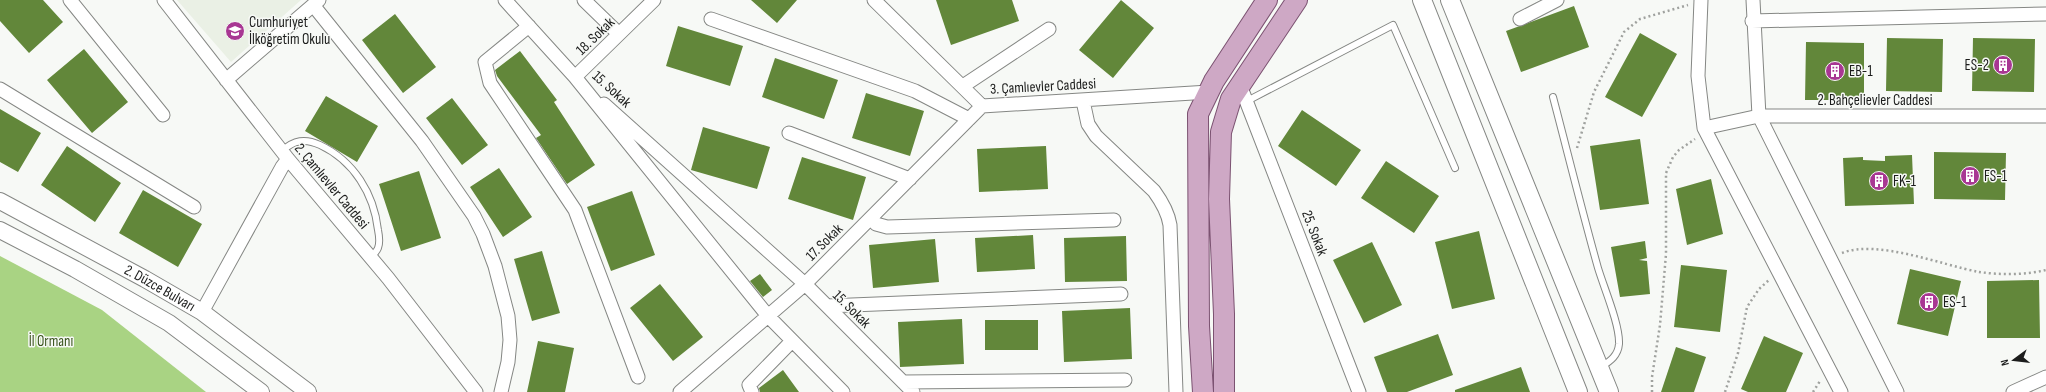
<svg xmlns="http://www.w3.org/2000/svg" width="2046" height="392" viewBox="0 0 2046 392" font-family="'Sofia Sans Condensed',sans-serif">
	<style>
		.built { fill: #eaf0e5 }
		.forest { fill: #a9d383 }
		.building { fill: #62873a }
		.lines { fill: none; stroke-linecap: round; stroke-linejoin: round }
		.service-casing { stroke: #858784; stroke-width: 8 }
		.minor-casing { stroke: #858784; stroke-width: 15 }
		.tertiary-casing { stroke: #858784; stroke-width: 18 }
		.secondary-casing { stroke: #858784; stroke-width: 20 }
		.primary-casing { stroke: #7b5271; stroke-width: 22 }
		.path { stroke: #a0a29f; stroke-width: 2.5; stroke-dasharray: 2 3; stroke-linecap: butt }
		.service { stroke: #fff; stroke-width: 6 }
		.minor { stroke: #fff; stroke-width: 13 }
		.tertiary { stroke: #fff; stroke-width: 16 }
		.secondary { stroke: #fff; stroke-width: 18 }
		.primary { stroke: #cea8c5; stroke-width: 20 }
		.labels { text-anchor: middle; stroke-width: 3; stroke-linejoin: round; paint-order: stroke }
		.poi-label { font-size: 15px; fill: #1c1d1c; stroke: #f7f9f6; text-anchor: start }
		.street-label { font-size: 15px; fill: #1c1d1c; stroke: #f7f9f6 }
		.park-label { font-size: 15px; fill: #3b551e; stroke: #f7f9f6 }
	</style>
	<rect width="100%" height="100%" fill="#f7f9f6"/>
	<path class="built" d="M 177,0 L 301,0 L 231,62 Z"/>
	<path class="forest" d="M 0,256 L 102,310 L 206,392 L 0,392 Z"/>
	<path class="building" d="M 0,0 L 43,0 L 63,22 L 29,53 L 0,21 Z
		M 751,0 L 797,0 L 777,23 Z
		M 936,0 L 1012,0 L 1019,21 L 951,45 Z
		M 1121,0 L 1154,28 L 1113,78 L 1079,50 Z
		M 1574,6 L 1589,47 L 1521,72 L 1506,31 Z
		M 395,14 L 436,67 L 403,93 L 362,40 Z
		M 678,26 L 743,46 L 730,86 L 666,66 Z
		M 1640,33 L 1677,54 L 1642,117 L 1605,97 Z
		M 1887,38 L 1943,39 L 1942,92 L 1886,91 Z
		M 1973,38 L 2035,39 L 2034,92 L 1972,91 Z
		M 1806,42 L 1864,43 L 1864,100 L 1805,100 Z
		M 84,49 L 128,102 L 92,133 L 47,80 Z
		M 520,51 L 557,100 L 554,102 L 595,165 L 567,184 L 536,138 L 541,135 L 497,76 L 495,70 Z
		M 775,58 L 838,80 L 824,119 L 762,97 Z
		M 866,93 L 924,111 L 910,156 L 852,138 Z
		M 326,96 L 378,126 L 357,162 L 305,131 Z
		M 452,98 L 488,145 L 462,165 L 426,118 Z
		M 0,109 L 41,133 L 18,172 L 0,162 Z
		M 1302,110 L 1361,150 L 1336,186 L 1278,146 Z
		M 703,127 L 770,147 L 757,189 L 691,170 Z
		M 1640,139 L 1649,204 L 1600,210 L 1590,146 Z
		M 67,146 L 121,183 L 95,222 L 41,185 Z
		M 1046,146 L 1048,189 L 979,192 L 977,149 Z
		M 1934,152 L 2006,153 L 2005,200 L 1934,199 Z
		M 1912,155 L 1914,204 L 1845,206 L 1843,158 L 1863,157 L 1863,160 L 1885,161 L 1885,156 Z
		M 802,157 L 866,177 L 853,220 L 788,199 Z
		M 1386,161 L 1439,196 L 1414,233 L 1361,198 Z
		M 499,168 L 532,217 L 503,237 L 470,187 Z
		M 419,171 L 441,238 L 401,251 L 379,184 Z
		M 1711,179 L 1723,234 L 1687,245 L 1676,189 Z
		M 143,190 L 202,224 L 178,267 L 119,233 Z
		M 632,191 L 655,255 L 611,271 L 587,207 Z
		M 1479,231 L 1495,299 L 1452,309 L 1435,242 Z
		M 1033,235 L 1035,269 L 977,272 L 975,238 Z
		M 1126,236 L 1127,281 L 1065,282 L 1064,238 Z
		M 935,239 L 939,282 L 873,288 L 869,245 Z
		M 1645,241 L 1647,258 L 1639,260 L 1647,261 L 1650,294 L 1620,297 L 1611,247 Z
		M 1372,242 L 1402,305 L 1364,323 L 1333,260 Z
		M 542,251 L 560,313 L 532,321 L 514,259 Z
		M 1681,265 L 1727,270 L 1720,332 L 1674,327 Z
		M 1910,269 L 1961,281 L 1948,336 L 1897,324 Z
		M 760,274 L 772,290 L 763,297 L 750,281 Z
		M 2039,280 L 2040,338 L 1987,338 L 1987,281 Z
		M 660,284 L 703,337 L 673,361 L 630,308 Z
		M 1130,308 L 1132,359 L 1064,362 L 1062,311 Z
		M 962,319 L 964,364 L 900,367 L 898,322 Z
		M 985,320 L 1038,320 L 1038,350 L 985,350 Z
		M 1438,334 L 1453,375 L 1407,392 L 1387,392 L 1374,357 Z
		M 1764,336 L 1803,353 L 1786,392 L 1748,392 L 1741,389 Z
		M 538,341 L 574,348 L 565,392 L 527,392 Z
		M 1676,347 L 1706,357 L 1694,392 L 1661,392 Z
		M 1521,367 L 1530,392 L 1455,392 L 1455,390 Z
		M 783,370 L 799,392 L 760,392 L 759,388 Z"/>
	<g class="lines">
		<defs>
			<path id="service" d="M 1553,97 C 1568,154 1582,211 1598,268 C 1604,288 1620,325 1619,344 C 1618,356 1610,361 1601,367
				M 1247,101 L 1393,25 L 1455,168
				M 282,151 C 294,140 305,138 320,145 C 354,161 374,194 378,230 C 379,235 380,243 378,248 C 377,251 373,255 371,258"/>
			<path id="minor" d="M 70,0 L 163,115
				M 164,0 L 288,159 L 388,278 L 476,392
				M 505,0 L 575,77 L 768,316 L 843,392
				M 584,0 L 619,34
				M 874,0 L 982,106 L 1209,92
				M 1701,0 L 1698,76 L 1704,128 L 1841,392
				M 1753,0 L 1759,116 L 1897,392
				M 313,5 L 422,141 L 474,216 L 483,234 L 495,266 L 508,316 L 510,340 L 508,362 L 501,392
				M 711,19 L 915,91 L 969,119
				M 1520,19 L 1557,0
				M 1752,21 L 2046,14
				M 529,26 L 485,62 L 490,83 L 575,210 L 638,377
				M 575,77 L 654,0
				M 226,80 L 319,0
				M 1240,85 L 1359,392
				M 963,86 L 1049,29
				M 0,89 L 194,207
				M 1083,101 L 1088,124 L 1096,136 L 1154,191 C 1162,202 1168,212 1170,225 L 1176,392
				M 604,104 L 805,284 L 913,392
				M 1704,128 L 1759,116 L 2046,116
				M 789,133 L 910,179
				M 871,218 L 876,224 L 887,227 L 1114,220
				M 827,306 L 1121,294
				M 202,312 L 282,167 L 288,159
				M 903,382 L 1125,380
				M 680,392 L 805,284 L 982,106
				M 752,392 L 749,385 L 792,341
				M 2013,392 L 2046,377"/>
			<g id="tertiary">
				<path id="s1" d="M 0,201 L 145,279 L 202,312 L 308,392"/>
				<path d="M 0,230 L 75,269 L 169,323 L 261,392"/>
			</g>
			<path id="secondary" d="M 1422,0 L 1578,392
				M 1450,0 L 1609,392"/>
			<path id="primary" d="M 1203,392 L 1199,326 L 1198,114 L 1214,81 L 1267,0
				M 1224,392 L 1224,314 L 1219,199 L 1221,132 L 1231,99 L 1297,0"/>
		</defs>
		<use href="#service" class="service-casing"/>
		<use href="#minor" class="minor-casing"/>
		<use href="#tertiary" class="tertiary-casing"/>
		<use href="#secondary" class="secondary-casing"/>
		<use href="#primary" class="primary-casing"/>
		<path class="path" d="M 1577,148 L 1594,92 L 1624,32 L 1640,19 L 1688,5
			M 1842,253 C 1877,239 1942,265 1979,272 C 2000,275 2025,275 2046,270
			M 1652,392 L 1652,377 L 1660,325 L 1666,254 L 1666,173 L 1673,157 L 1679,150 L 1695,139
			M 1725,392 L 1738,353 L 1747,307 L 1759,289 L 1769,280
			M 1813,392 L 1820,381"/>
		<use href="#service" class="service"/>
		<use href="#minor" class="minor"/>
		<use href="#tertiary" class="tertiary"/>
		<use href="#secondary" class="secondary"/>
		<use href="#primary" class="primary"/>
	</g>
	<defs>
		<symbol id="school-disc" viewBox="-11 -11 22 22"><circle r="9.5" fill="#a83793" stroke="#f7f9f6"/><path d="M0-5L7-2L0 1L-7-2ZM-4 1L0 2.5L4 1V4Q0 6-4 4Z" fill="#fff"/></symbol>
		<symbol id="building-disc" viewBox="-11 -11 22 22"><circle r="9.5" fill="#a83793" stroke="#f7f9f6"/><path d="M-4-6H4V6H1V3H-1V6H-4ZM-2.5-4.3h1.7v1.8h-1.7ZM.8-4.3h1.7v1.8H.8ZM-2.5-1h1.7V.8h-1.7ZM.8-1h1.7V.8H.8Z" fill="#fff"/></symbol>
	</defs>
	<g fill-rule="evenodd">
		<use href="#school-disc" x="224" y="20" width="22" height="22"/>
		<use href="#building-disc" x="1992" y="54" width="22" height="22"/>
		<use href="#building-disc" x="1824" y="60" width="22" height="22"/>
		<use href="#building-disc" x="1959" y="165" width="22" height="22"/>
		<use href="#building-disc" x="1868" y="170" width="22" height="22"/>
		<use href="#building-disc" x="1918" y="291" width="22" height="22"/>
	</g>
	<g class="labels">
		<g class="poi-label">
			<text x="249" y="27">Cumhuriyet<tspan x="249" dy="17">İlköğretim Okulu</tspan></text>
			<text x="1989" y="70" text-anchor="end">ES-2</text>
			<text x="1849" y="76">EB-1</text>
			<text x="1984" y="181">FS-1</text>
			<text x="1893" y="186">FK-1</text>
			<text x="1943" y="307">ES-1</text>
		</g>
		<g class="street-label">
			<text transform="translate(595 36) rotate(-44)" y="5">18. Sokak</text>
			<text transform="translate(1043 86) rotate(-3)" y="5">3. Çamlıevler Caddesi</text>
			<text transform="translate(612 89) rotate(42)" y="5">15. Sokak</text>
			<text x="1875" y="105">2. Bahçelievler Caddesi</text>
			<text transform="translate(332 186) rotate(50)" y="5">2. Çamlıevler Caddesi</text>
			<text transform="translate(1315 233) rotate(69)" y="5">25. Sokak</text>
			<text transform="translate(824 242) rotate(-45)" y="5">17. Sokak</text>
			<text dy="5" stroke="none"><textPath href="#s1" startOffset="182">2. Düzce Bulvarı</textPath></text>
			<text transform="translate(852 309) rotate(45)" y="5">15. Sokak</text>
		</g>
		<g class="park-label">
			<text x="51" y="346">İl Ormanı</text>
		</g>
	</g>
	<g transform="translate(2014 360) rotate(255)" stroke="#f7f9f6" stroke-width="3" paint-order="stroke">
	<path d="M0-3L7 15L0 10L-7 15Z" fill="#1c1d1c"/>
	<text y="-6" font-size="11" font-weight="bold" text-anchor="middle" fill="#1c1d1c">N</text>
	</g>
</svg>
